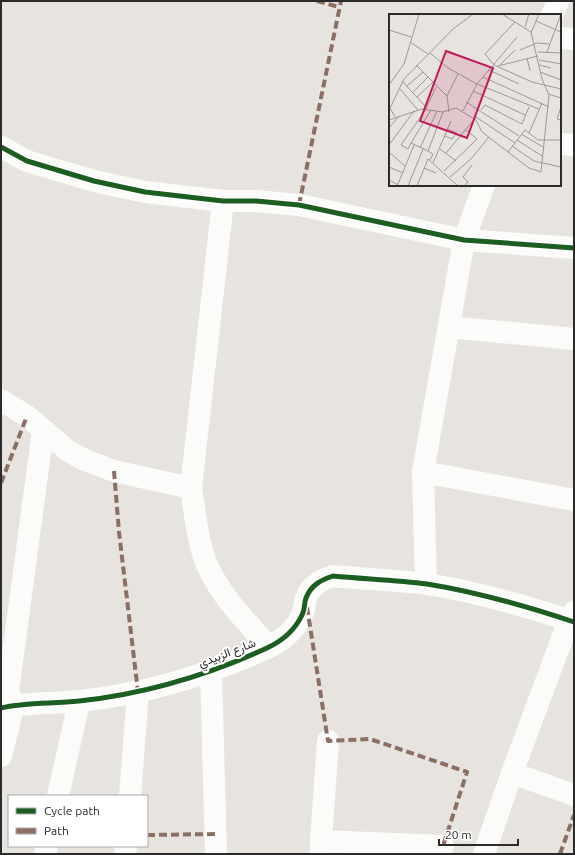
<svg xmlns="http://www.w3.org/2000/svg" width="575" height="855" viewBox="0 0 575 855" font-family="Ubuntu,Vazirmatn,sans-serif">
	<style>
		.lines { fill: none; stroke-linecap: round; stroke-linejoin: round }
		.street { stroke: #fbfbfa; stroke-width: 22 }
		.quiet { stroke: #8d6e63; stroke-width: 4; stroke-dasharray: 8 4; stroke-linecap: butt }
		.cycleway-casing { stroke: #fff; stroke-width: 8 }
		.cycleway { stroke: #1b5e20; stroke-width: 5 }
		.labels { text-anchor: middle; stroke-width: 4; stroke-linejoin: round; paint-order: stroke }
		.street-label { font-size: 12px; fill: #2a2a2a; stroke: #fff }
		.inset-road { fill: none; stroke: #9b9a97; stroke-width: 1 }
		.view { fill: #c2185b; fill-opacity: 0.15; stroke: #c2185b; stroke-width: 2 }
		.inset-edge { fill: none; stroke: #2a2a2a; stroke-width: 2 }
	</style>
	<rect width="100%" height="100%" fill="#e7e4e0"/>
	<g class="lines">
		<path class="street" d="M 552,15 L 558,1
			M 560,38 L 574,39
			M 560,144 L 574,145
			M 1,147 L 27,161 L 94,181 L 145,192 L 223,201 L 256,201 L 299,205 L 464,240 L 574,248
			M 449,327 L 574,339
			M 1,400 L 27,416 L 68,451 L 85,460 L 114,471 L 191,488 L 223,201
			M 423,472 L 574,500
			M 191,488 C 195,512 198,548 209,569 C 223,599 248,623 269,647
			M 426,584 L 423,472 L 464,240 L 484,185
			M 211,671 L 216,854
			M 1,708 C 26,702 53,704 79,701 C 144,694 208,675 267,648 C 282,641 295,630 302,615 C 305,610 304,603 306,598 C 311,585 321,580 333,576 C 364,579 396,580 427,584 C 477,592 526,606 574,622
			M 1,756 L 14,705 L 8,691 L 43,431
			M 512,773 L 574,795
			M 58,796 L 79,702
			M 130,796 L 138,692
			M 321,841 L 443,846 L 440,854
			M 45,854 L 47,846
			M 125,854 L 126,846
			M 321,854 L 321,841 L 328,741
			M 484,854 L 512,773 L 569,620 L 574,612"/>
		<path class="quiet" d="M 317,1 L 339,7
			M 299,205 L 341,1
			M 114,471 L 119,532 L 138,692
			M 1,483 L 27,416
			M 307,607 L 328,741 L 370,739 L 467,772 L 443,846
			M 147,835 L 217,834
			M 560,854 L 574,815"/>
		<defs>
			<path id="cycleway" d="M 1,147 L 27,161 L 94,181 L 145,192 L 223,201 L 256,201 L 299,205 L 464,240 L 574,248
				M 1,708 C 26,702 53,704 79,701 C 144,694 208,675 267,648 C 282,641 295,630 302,615 C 305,610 304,603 306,598 C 311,585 321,580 333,576 C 364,579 396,580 427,584 C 477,592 526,606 574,622"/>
		</defs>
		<use href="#cycleway" class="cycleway-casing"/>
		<use href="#cycleway" class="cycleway"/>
	</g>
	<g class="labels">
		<g class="street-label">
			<text transform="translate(227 653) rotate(-21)" y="4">شارع الزبيدي</text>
		</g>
	</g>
	<g transform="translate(389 14)">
		<rect width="172" height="172" fill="#e7e4e0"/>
		<path class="inset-road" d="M 147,7 L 172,18M 126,8 L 96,40 L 105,51 L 143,68 L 172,75M 136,13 L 140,0M 0,16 L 22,23M 142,19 L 150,0M 21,28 L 39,40M 131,36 L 148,29 L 160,30M 149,38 L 172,39M 158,38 L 172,0M 41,39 L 59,54 L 88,70 L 150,95M 138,44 L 141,57M 150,46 L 172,50M 27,51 L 58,82 L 69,60M 111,51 L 126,36M 150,51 L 162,54M 109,52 L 149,42M 100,56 L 130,70M 151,58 L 172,66M 94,63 L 160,93M 13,67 L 37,93M 0,71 L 15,50 L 30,0M 18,72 L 34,58M 11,75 L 29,96M 84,77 L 136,101M 24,78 L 39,63M 159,80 L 172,84M 58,82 L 60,98M 28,83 L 44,68M 77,88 L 130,122M 172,93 L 168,105 L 172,106M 42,96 L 22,129 L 39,137 L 54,98M 92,96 L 96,91 L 133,110 L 140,93M 74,97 L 88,70 L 128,23M 6,103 L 1,94 L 15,65 L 64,15 L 84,0M 0,106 L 33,95 L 54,98 L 67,94 L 87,106 L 93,118 L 119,138 L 140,154 L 152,158 L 160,81 L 153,65 L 142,18 L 113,0M 0,114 L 10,102M 140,119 L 153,89M 132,120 L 154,133M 56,122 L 63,125 L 68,119 L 58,115M 128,126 L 153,142M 22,129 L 19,135 L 12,131 L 37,95 L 47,73M 0,131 L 25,97M 123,132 L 145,147 L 172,153M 31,134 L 48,97M 51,135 L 67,147M 39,137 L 44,140 L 41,146M 0,138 L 16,152M 119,138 L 136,116 L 149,126 L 172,126M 57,139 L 87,103 L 126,129M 44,149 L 62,107M 0,153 L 14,159M 35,154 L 47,159M 55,157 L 88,125 L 76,115M 61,163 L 82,145 L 100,123M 0,166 L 11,172M 9,170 L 25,131M 19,172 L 34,135M 28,172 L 39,145 L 69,172M 75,172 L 79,168 L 74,163 L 83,151"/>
		<path class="view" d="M 57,37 L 104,54 L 78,124 L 31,107 Z"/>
		<rect width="172" height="172" class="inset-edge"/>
	</g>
	<rect width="575" height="855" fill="none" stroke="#2a2a2a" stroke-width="4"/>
	<rect x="8" y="795" width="140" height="52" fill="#ffffff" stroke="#aaaaaa"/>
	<rect x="16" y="808" width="20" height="6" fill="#1b5e20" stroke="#aaaaaa"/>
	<text x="44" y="815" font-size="12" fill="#2a2a2a">Cycle path</text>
	<rect x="16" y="828" width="20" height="6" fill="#8d6e63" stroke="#aaaaaa"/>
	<text x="44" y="835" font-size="12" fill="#2a2a2a">Path</text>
	<path d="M439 839v6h79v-6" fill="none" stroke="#2a2a2a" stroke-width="2"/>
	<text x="445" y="839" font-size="12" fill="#2a2a2a" stroke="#ffffff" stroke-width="3" paint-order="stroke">20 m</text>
</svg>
